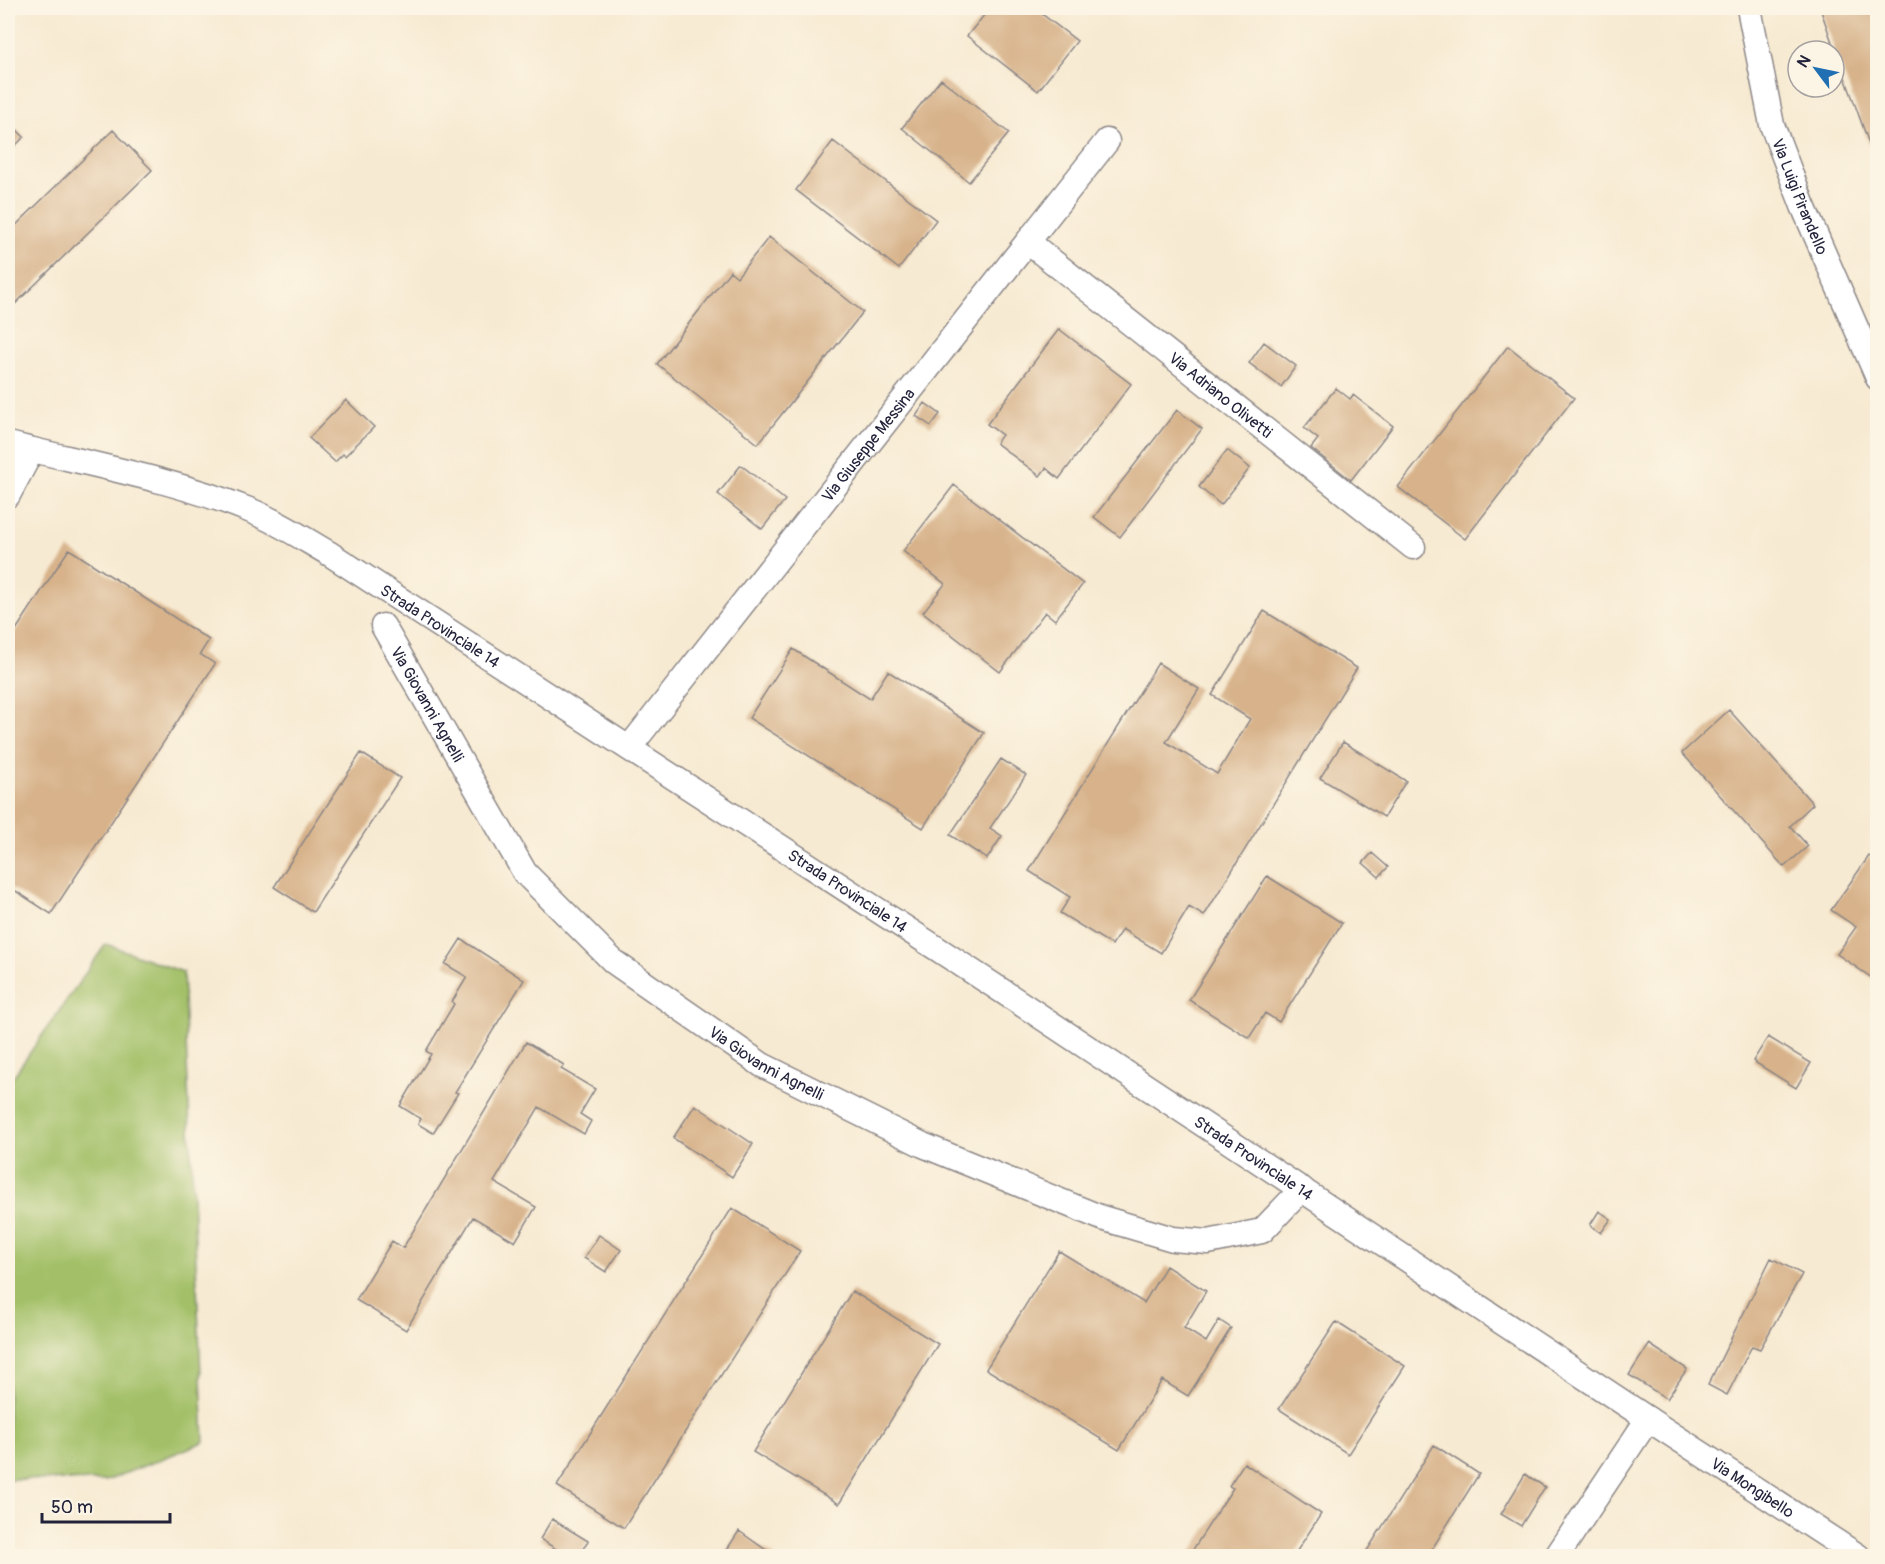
<svg xmlns="http://www.w3.org/2000/svg" width="1885" height="1564" viewBox="0 0 1885 1564" font-family="Pangolin,sans-serif">
	<style>
		.green { fill: #a3c068; stroke: #627152; stroke-width: 1.5 }
		.building { fill: #d7b28a }
		.lines { fill: none; stroke-linecap: round; stroke-linejoin: round }
		.minor-casing { stroke: #8c8686; stroke-width: 27 }
		.minor { stroke: #fff; stroke-width: 24 }
		.labels { text-anchor: middle; stroke-width: 6; stroke-linejoin: round; paint-order: stroke }
		.street-label { font-size: 16px; fill: #22223b; stroke: #fcf5e5 }
	</style>
	<rect width="100%" height="100%" fill="#fcf5e5"/>
	<filter id="ink" filterUnits="userSpaceOnUse"><feTurbulence type="fractalNoise" baseFrequency=".0167" numOctaves="2"/><feDisplacementMap in="SourceGraphic" scale="12" xChannelSelector="R" yChannelSelector="G"/><feConvolveMatrix kernelMatrix="1 2 1 2 8 2 1 2 1" color-interpolation-filters="sRGB"/></filter>
	<filter id="wash" filterUnits="userSpaceOnUse"><feTurbulence type="fractalNoise" baseFrequency=".008" numOctaves="4" result="noise"/><feDisplacementMap in="SourceGraphic" scale="24" xChannelSelector="R" yChannelSelector="G"/><feGaussianBlur stdDeviation="1.35" result="paint"/><feColorMatrix in="noise" values="0 0 0 0 0 0 0 0 0 0 0 0 0 0 0 0 0 1.4 0 .05"/><feComposite in="paint" operator="in"/></filter>
	<g filter="url(#wash)">
		<rect width="100%" height="100%" fill="#f7ead2"/>
		<path class="green" d="M 106,944 L 183,972 L 204,1442 L 106,1481 L 8,1479 L 8,1084 Z"/>
		<g id="blocks">
			<path class="building" d="M 990,8 L 1034,8 L 1077,41 L 1038,91 L 967,36 Z
				M 1820,8 L 1878,8 L 1878,162 L 1876,163 L 1841,66 L 1834,69 L 1834,48 Z
				M 941,79 L 1009,133 L 969,182 L 902,128 Z
				M 8,121 L 24,137 L 8,153 Z
				M 113,130 L 152,170 L 8,311 L 8,233 Z
				M 833,141 L 936,220 L 899,269 L 796,190 Z
				M 769,237 L 863,312 L 758,444 L 657,364 L 730,271 L 737,277 Z
				M 1059,329 L 1131,384 L 1059,479 L 1046,468 L 1040,476 L 996,443 L 1002,435 L 987,424 Z
				M 1264,342 L 1296,366 L 1281,387 L 1249,363 Z
				M 1508,346 L 1574,398 L 1465,539 L 1398,487 Z
				M 1336,388 L 1350,399 L 1353,395 L 1393,426 L 1351,480 L 1311,448 L 1318,439 L 1304,428 Z
				M 346,400 L 374,427 L 345,456 L 343,454 L 335,462 L 309,438 Z
				M 925,403 L 940,414 L 931,426 L 916,416 Z
				M 1177,410 L 1202,429 L 1120,537 L 1094,517 Z
				M 1227,450 L 1250,468 L 1221,505 L 1199,487 Z
				M 741,465 L 785,500 L 762,529 L 718,494 Z
				M 954,485 L 1083,584 L 1055,620 L 1045,612 L 1000,672 L 923,612 L 945,584 L 903,551 Z
				M 69,549 L 209,640 L 200,654 L 215,664 L 51,914 L 8,886 L 8,642 Z
				M 1264,611 L 1357,668 L 1204,916 L 1189,907 L 1161,953 L 1122,929 L 1112,945 L 1060,913 L 1070,897 L 1029,871 L 1158,663 L 1199,689 L 1166,742 L 1217,774 L 1250,719 L 1212,695 Z
				M 793,649 L 870,699 L 888,671 L 984,733 L 923,828 L 749,718 Z
				M 1729,710 L 1813,804 L 1790,826 L 1808,846 L 1784,867 L 1682,753 Z
				M 1343,742 L 1406,781 L 1384,817 L 1320,778 Z
				M 361,753 L 400,778 L 313,912 L 274,887 Z
				M 1001,759 L 1026,775 L 990,828 L 1002,836 L 987,859 L 950,835 Z
				M 1372,853 L 1388,867 L 1379,877 L 1363,863 Z
				M 1869,856 L 1878,862 L 1878,982 L 1837,954 L 1856,927 L 1831,910 Z
				M 1267,876 L 1342,923 L 1279,1022 L 1265,1013 L 1249,1038 L 1189,1000 Z
				M 461,939 L 524,980 L 455,1092 L 458,1093 L 433,1133 L 418,1124 L 421,1119 L 400,1106 L 431,1054 L 426,1051 L 454,1004 L 452,1002 L 467,977 L 445,964 Z
				M 1768,1037 L 1811,1063 L 1796,1088 L 1753,1061 Z
				M 526,1042 L 564,1065 L 561,1069 L 595,1089 L 580,1114 L 591,1121 L 584,1134 L 539,1107 L 494,1182 L 536,1207 L 515,1242 L 473,1217 L 406,1330 L 356,1300 L 392,1241 L 403,1248 Z
				M 695,1105 L 753,1144 L 732,1177 L 673,1138 Z
				M 732,1208 L 800,1251 L 624,1528 L 557,1486 Z
				M 1599,1211 L 1611,1219 L 1601,1233 L 1590,1225 Z
				M 599,1235 L 621,1250 L 606,1272 L 584,1258 Z
				M 1059,1251 L 1144,1303 L 1166,1266 L 1206,1291 L 1184,1328 L 1206,1342 L 1219,1320 L 1231,1328 L 1188,1396 L 1162,1380 L 1119,1450 L 986,1369 Z
				M 1771,1258 L 1802,1274 L 1760,1349 L 1752,1346 L 1727,1395 L 1708,1385 Z
				M 852,1291 L 938,1344 L 839,1504 L 753,1452 Z
				M 1336,1322 L 1405,1366 L 1348,1454 L 1279,1409 Z
				M 1649,1344 L 1687,1369 L 1667,1399 L 1629,1375 Z
				M 1434,1445 L 1479,1474 L 1427,1557 L 1363,1557 Z
				M 1244,1463 L 1321,1514 L 1293,1557 L 1188,1557 L 1233,1488 L 1229,1486 Z
				M 1525,1474 L 1545,1487 L 1521,1526 L 1501,1514 Z
				M 552,1519 L 588,1541 L 578,1557 L 569,1557 L 540,1539 Z
				M 739,1531 L 776,1557 L 722,1557 Z"/>
		</g>
	</g>
	<g filter="url(#ink)">
		<use href="#blocks" fill-opacity="0" stroke="#8c8686" stroke-width="1.5"/>
		<g class="lines">
			<defs>
				<g id="minor">
					<path id="s1" d="M 1749,8 L 1772,125 L 1803,206 L 1878,378"/>
					<path id="s2" d="M 1028,242 L 1413,547"/>
					<path id="s3" d="M 8,444 C 88,464 172,479 249,510 C 277,521 304,539 330,554 L 993,985 L 1648,1419 L 1858,1556"/>
					<path d="M 8,495 L 32,450"/>
					<path id="s4" d="M 383,626 L 525,873 L 614,962 L 762,1065 L 923,1145 L 1102,1218 L 1173,1239 L 1208,1242 L 1262,1231 L 1302,1189"/>
					<path id="s5" d="M 629,748 L 1107,141"/>
					<path d="M 1557,1556 L 1648,1419"/>
				</g>
			</defs>
			<use href="#minor" class="minor-casing"/>
			<use href="#minor" class="minor"/>
		</g>
	</g>
	<g class="labels">
		<g class="street-label">
			<text dy="6" stroke="none"><textPath href="#s1" startOffset="196">Via Luigi Pirandello</textPath></text>
			<text dy="6" stroke="none"><textPath href="#s2" startOffset="246">Via Adriano Olivetti</textPath></text>
			<text dy="6" stroke="none"><textPath href="#s5" startOffset="386">Via Giuseppe Messina</textPath></text>
			<text dy="6" stroke="none"><textPath href="#s3" startOffset="474">Strada Provinciale 14</textPath></text>
			<text dy="6" stroke="none"><textPath href="#s4" startOffset="90">Via Giovanni Agnelli</textPath></text>
			<text dy="6" stroke="none"><textPath href="#s3" startOffset="960">Strada Provinciale 14</textPath></text>
			<text dy="6" stroke="none"><textPath href="#s4" startOffset="594">Via Giovanni Agnelli</textPath></text>
			<text dy="6" stroke="none"><textPath href="#s3" startOffset="1446">Strada Provinciale 14</textPath></text>
			<text dy="6" stroke="none"><textPath href="#s3" startOffset="2044">Via Mongibello</textPath></text>
		</g>
	</g>
	<rect width="1885" height="1564" fill="none" stroke="#fcf5e5" stroke-width="30"/>
	<g transform="translate(1816 69) rotate(302)"><circle r="28" fill="#fcf5e5" stroke="#a5a1a1" stroke-width="1.5"/>
	<path d="M0-4.5L10 22L0 15L-10 22Z" fill="#1f6fb2"/>
	<text y="-9" font-size="16" font-weight="bold" text-anchor="middle" fill="#22223b">N</text>
	</g>
	<path d="M42 1513v9h128v-9" fill="none" stroke="#22223b" stroke-width="3"/>
	<text x="51" y="1513" font-size="18" fill="#22223b" stroke="#fcf5e5" stroke-width="4.5" paint-order="stroke">50 m</text>
</svg>
